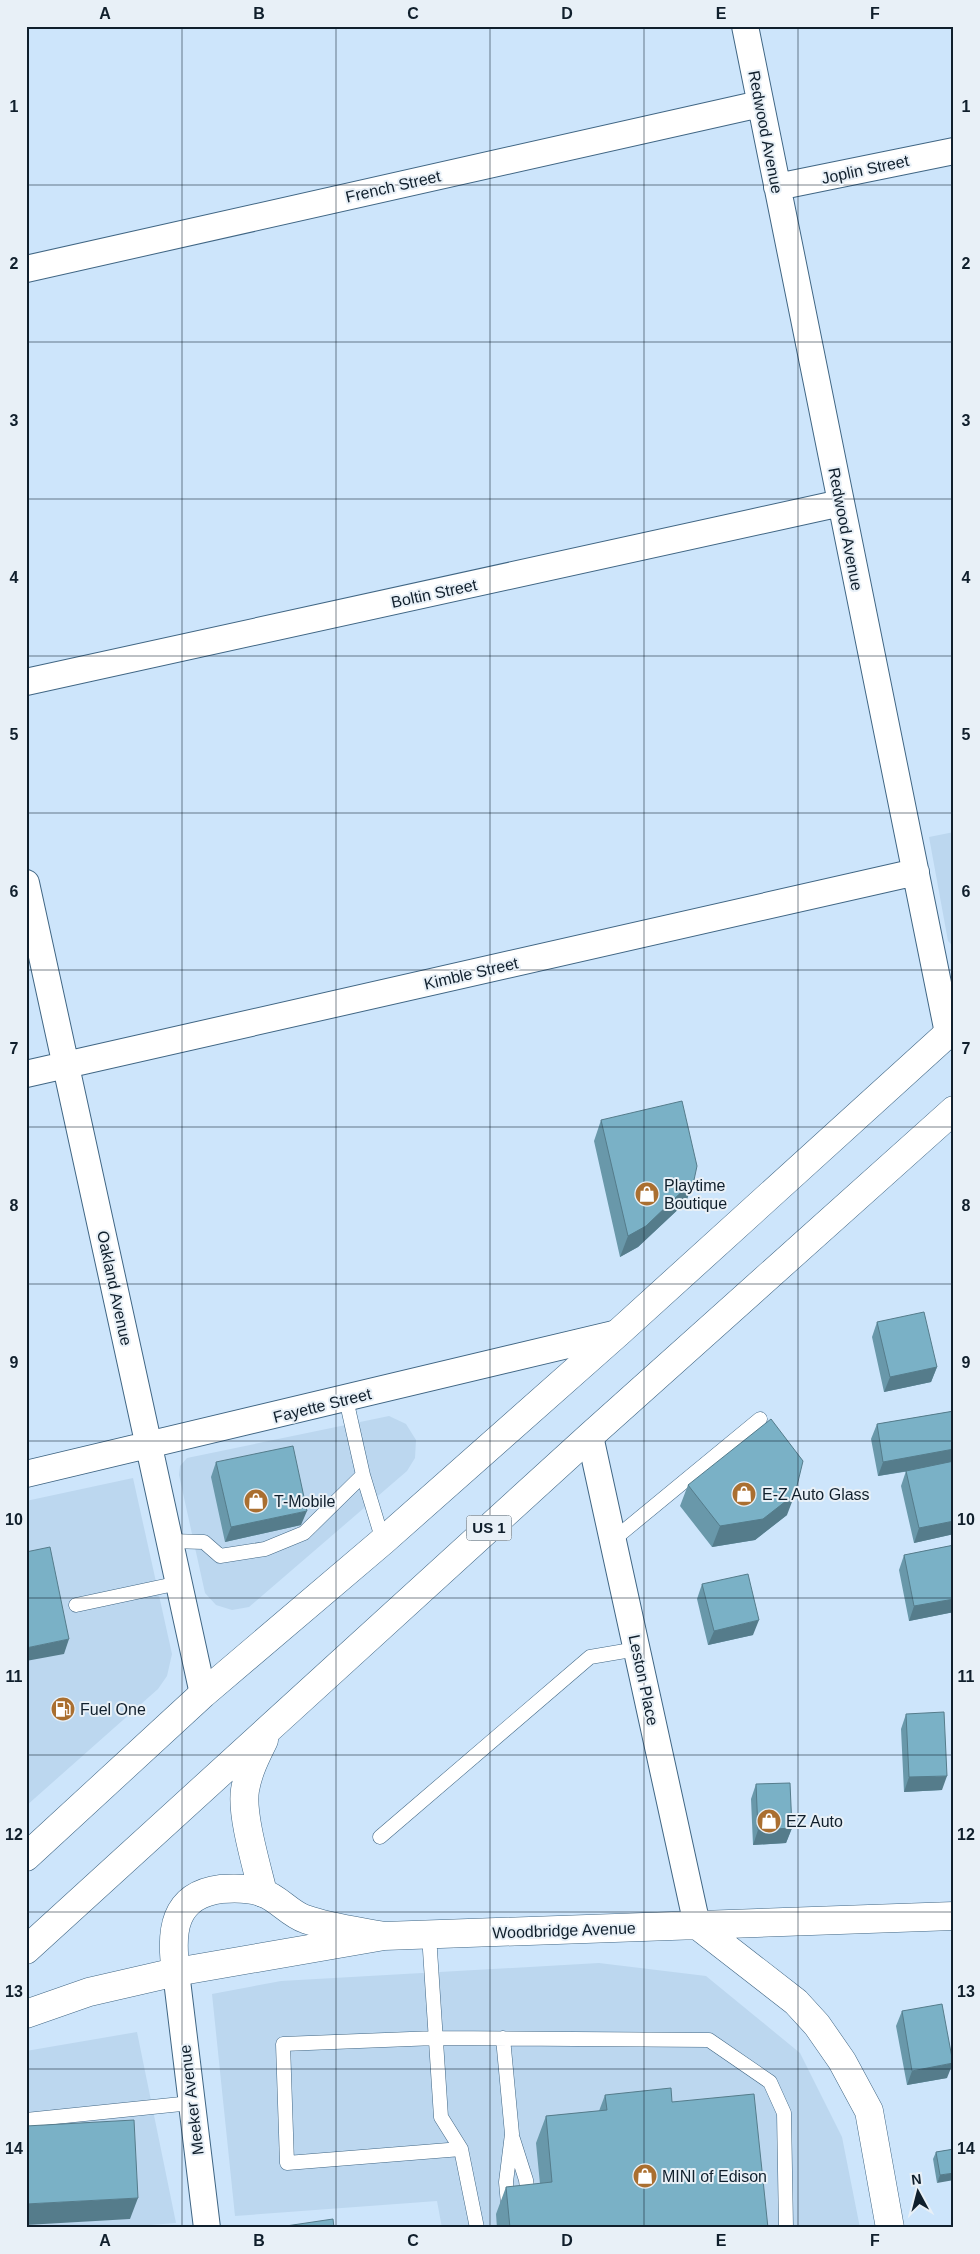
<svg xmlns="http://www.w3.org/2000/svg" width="980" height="2254" viewBox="0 0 980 2254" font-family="Arial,sans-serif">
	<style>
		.built { fill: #bcd7ef }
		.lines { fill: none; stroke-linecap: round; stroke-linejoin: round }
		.lane-casing { stroke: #406684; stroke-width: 15 }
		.street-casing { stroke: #406684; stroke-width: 28 }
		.secondary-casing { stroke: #406684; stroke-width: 29 }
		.highway-casing { stroke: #406684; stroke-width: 29 }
		.lane { stroke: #fff; stroke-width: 14 }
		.street { stroke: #fff; stroke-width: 26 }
		.secondary { stroke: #fff; stroke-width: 28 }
		.highway { stroke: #fff; stroke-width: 28 }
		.wall { fill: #6998aa }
		.shaded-wall { fill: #557c8b }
		.building { fill: #7ab1c6; stroke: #557c8b }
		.grid { fill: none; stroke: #101f2c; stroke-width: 1; stroke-opacity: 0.55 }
		.labels { text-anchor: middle; stroke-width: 4; stroke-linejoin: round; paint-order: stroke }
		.shield { fill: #e8f0f7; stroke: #515e69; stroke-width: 1 }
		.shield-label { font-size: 15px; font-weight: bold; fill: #101f2c }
		.street-label { font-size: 16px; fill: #101f2c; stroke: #e8f0f7 }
		.poi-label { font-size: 16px; fill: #101f2c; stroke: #e8f0f7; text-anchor: start }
		.neatline { fill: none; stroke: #101f2c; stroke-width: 2 }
		.grid-label { font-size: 16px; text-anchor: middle; font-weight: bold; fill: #101f2c }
	</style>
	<rect width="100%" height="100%" fill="#cde5fb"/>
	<path class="built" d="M 954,832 L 954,947 L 948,941 L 929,837 Z
		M 389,1416 L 406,1424 L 416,1440 L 415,1458 L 407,1471 L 249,1607 L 232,1610 L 216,1605 L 205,1593 L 179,1475 L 180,1466 L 187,1458 Z
		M 133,1478 L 172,1654 L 167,1676 L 158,1689 L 26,1806 L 26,1501 Z
		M 599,1963 L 706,1976 L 800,2053 L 842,2137 L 860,2228 L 442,2228 L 437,2201 L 235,2216 L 212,1994 L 281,1981 Z
		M 137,2032 L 176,2223 L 112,2228 L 26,2228 L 26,2051 Z"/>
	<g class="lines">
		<defs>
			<path id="lane" d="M 363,1475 L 383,1541
				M 613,1540 L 760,1419
				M 171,1541 L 204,1542 L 220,1556 L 265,1549 L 304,1533 L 363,1475 L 346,1399
				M 76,1605 L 179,1583
				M 380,1837 L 590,1657 L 637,1649
				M 429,1935 L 441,2117 L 461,2149 L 477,2228
				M 503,2038 L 512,2134 L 506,2182 L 508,2204
				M 26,2120 L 191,2103
				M 513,2139 L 526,2180 L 529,2203
				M 461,2149 L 287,2163 L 283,2044 L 436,2038 L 709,2040 L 770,2082 L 784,2113 L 786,2228"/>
			<path id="street" d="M 745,26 L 948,1033
				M 777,187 L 954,151
				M 26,269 L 760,104
				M 26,682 L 841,503
				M 26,883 L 203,1694
				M 26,1074 L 916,872
				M 590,1436 L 697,1925
				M 26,1474 L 618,1333
				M 176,1972 L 207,2228"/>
			<path id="secondary" d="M 697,1925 L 796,2002 L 817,2025 L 842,2061 L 869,2111 L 890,2228
				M 384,1936 C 358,1931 330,1928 305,1919 C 290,1914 278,1898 263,1893 C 251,1888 234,1888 221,1889 C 173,1895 170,1932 176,1972 L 384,1936 L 954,1916"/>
			<path id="highway" d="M 26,1857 L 203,1694 L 383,1541 L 618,1333 L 954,1028
				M 263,1893 C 257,1867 241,1815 245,1790 C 248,1772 256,1756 264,1740
				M 26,1950 L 590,1436 L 954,1110
				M 26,2014 L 89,1992 L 176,1972"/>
		</defs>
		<use href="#lane" class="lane-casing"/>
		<use href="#street" class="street-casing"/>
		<use href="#secondary" class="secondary-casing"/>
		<use href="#highway" class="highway-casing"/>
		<use href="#lane" class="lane"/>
		<use href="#street" class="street"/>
		<use href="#secondary" class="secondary"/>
		<use href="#highway" class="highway"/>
	</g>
	<path class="wall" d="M 601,1120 L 694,1180 L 686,1202 L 638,1247 L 620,1257 L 594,1141 Z
		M 877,1322 L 937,1367 L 931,1382 L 884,1392 L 872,1337 Z
		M 954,1411 L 954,1534 L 914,1543 L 901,1486 L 906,1471 L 910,1471 L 878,1476 L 871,1439 L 877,1424 Z
		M 216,1462 L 301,1525 L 225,1542 L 211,1477 Z
		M 688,1485 L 787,1515 L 755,1540 L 712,1547 L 680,1506 Z
		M 954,1545 L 954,1612 L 909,1621 L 899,1570 L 904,1555 Z
		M 702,1584 L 753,1635 L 708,1645 L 697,1599 Z
		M 906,1714 L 942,1790 L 904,1792 L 901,1729 Z
		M 756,1784 L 792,1828 L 786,1843 L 753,1845 L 751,1799 Z
		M 902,2011 L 947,2078 L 907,2085 L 896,2026 Z
		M 605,2095 L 672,2102 L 768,2228 L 497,2228 L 496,2214 L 506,2187 L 540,2184 L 536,2143 L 546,2116 L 599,2111 Z
		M 954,2149 L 937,2183 L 933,2159 L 936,2152 Z"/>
	<path class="shaded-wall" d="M 694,1180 L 686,1202 L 638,1247 L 620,1257 L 628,1236 Z
		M 937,1367 L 931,1382 L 884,1392 L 890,1377 Z
		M 954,1449 L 954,1463 L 878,1476 L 883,1462 Z
		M 795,1494 L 787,1515 L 755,1540 L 712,1547 L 720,1526 Z
		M 307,1511 L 301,1525 L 225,1542 L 231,1527 Z
		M 954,1521 L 954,1534 L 914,1543 L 919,1528 Z
		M 954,1599 L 954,1612 L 909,1621 L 914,1606 Z
		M 759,1620 L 753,1635 L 708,1645 L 714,1631 Z
		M 69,1639 L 64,1654 L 26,1661 L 26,1648 Z
		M 947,1776 L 942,1790 L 904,1792 L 909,1777 Z
		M 792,1828 L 786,1843 L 753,1845 L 758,1830 Z
		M 953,2063 L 947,2078 L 907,2085 L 912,2071 Z
		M 954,2173 L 954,2180 L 937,2183 L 940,2175 Z
		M 138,2198 L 130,2219 L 26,2225 L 26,2204 Z"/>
	<path class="building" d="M 682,1101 L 697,1166 L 694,1180 L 646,1226 L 628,1236 L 601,1120 Z
		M 924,1312 L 937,1367 L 890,1377 L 877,1322 Z
		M 954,1411 L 954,1449 L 883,1462 L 877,1424 Z
		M 771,1419 L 803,1461 L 795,1494 L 763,1519 L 720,1526 L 688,1485 Z
		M 293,1446 L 307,1511 L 231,1527 L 216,1462 Z
		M 954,1461 L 954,1521 L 919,1528 L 906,1471 Z
		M 954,1545 L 954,1599 L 914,1606 L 904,1555 Z
		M 50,1547 L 69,1639 L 26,1648 L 26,1552 Z
		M 748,1574 L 759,1620 L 714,1631 L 702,1584 Z
		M 944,1712 L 947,1776 L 909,1777 L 906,1714 Z
		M 790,1783 L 792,1828 L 758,1830 L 756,1784 Z
		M 942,2004 L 953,2063 L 912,2071 L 902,2011 Z
		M 671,2088 L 672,2102 L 754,2094 L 768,2228 L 510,2228 L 506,2187 L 552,2182 L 546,2116 L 607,2110 L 605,2095 Z
		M 134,2120 L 138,2198 L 26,2204 L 26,2126 Z
		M 954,2149 L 954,2173 L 940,2175 L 936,2152 Z
		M 333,2219 L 334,2228 L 286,2228 L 286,2226 Z"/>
	<path class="grid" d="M 182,26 L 182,2228M 336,26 L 336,2228M 490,26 L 490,2228M 644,26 L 644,2228M 798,26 L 798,2228M 26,185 L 954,185M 26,342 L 954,342M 26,499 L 954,499M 26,656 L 954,656M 26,813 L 954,813M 26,970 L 954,970M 26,1127 L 954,1127M 26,1284 L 954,1284M 26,1441 L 954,1441M 26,1598 L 954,1598M 26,1755 L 954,1755M 26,1912 L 954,1912M 26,2069 L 954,2069"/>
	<defs>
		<symbol id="shop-disc" viewBox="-11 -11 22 22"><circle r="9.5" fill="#aa6f30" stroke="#e8f0f7"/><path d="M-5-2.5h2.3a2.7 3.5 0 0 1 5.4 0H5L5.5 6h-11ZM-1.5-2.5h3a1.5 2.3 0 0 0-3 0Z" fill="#fff"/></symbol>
		<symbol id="fuel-disc" viewBox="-11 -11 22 22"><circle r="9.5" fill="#aa6f30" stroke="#e8f0f7"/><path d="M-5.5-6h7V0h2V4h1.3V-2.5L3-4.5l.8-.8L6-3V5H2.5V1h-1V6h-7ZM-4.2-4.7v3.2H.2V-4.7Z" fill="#fff"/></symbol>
	</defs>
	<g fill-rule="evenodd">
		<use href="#shop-disc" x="633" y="1180" width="28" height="28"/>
		<use href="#shop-disc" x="730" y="1480" width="28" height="28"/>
		<use href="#shop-disc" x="242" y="1487" width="28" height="28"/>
		<use href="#fuel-disc" x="49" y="1695" width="28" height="28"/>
		<use href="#shop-disc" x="755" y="1807" width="28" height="28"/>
		<use href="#shop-disc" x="631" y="2162" width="28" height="28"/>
	</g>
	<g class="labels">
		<rect class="shield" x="466.5" y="1515.5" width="45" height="25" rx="4"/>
		<g class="shield-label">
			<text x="489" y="1533">US 1</text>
		</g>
		<g class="street-label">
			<text transform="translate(766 132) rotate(79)" y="6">Redwood Avenue</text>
			<text transform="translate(865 169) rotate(-12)" y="6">Joplin Street</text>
			<text transform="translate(393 186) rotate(-13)" y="6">French Street</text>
			<text transform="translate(846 529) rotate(79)" y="6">Redwood Avenue</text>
			<text transform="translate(434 593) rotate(-12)" y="6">Boltin Street</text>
			<text transform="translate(471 973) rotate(-13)" y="6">Kimble Street</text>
			<text transform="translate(115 1288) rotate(78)" y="6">Oakland Avenue</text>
			<text transform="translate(322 1405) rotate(-14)" y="6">Fayette Street</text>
			<text transform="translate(644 1680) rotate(78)" y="6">Leston Place</text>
			<text transform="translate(564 1930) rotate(-2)" y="6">Woodbridge Avenue</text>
			<text transform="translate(191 2100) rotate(-97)" y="6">Meeker Avenue</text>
		</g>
		<g class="poi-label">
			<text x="664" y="1191">Playtime<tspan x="664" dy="18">Boutique</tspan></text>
			<text x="762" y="1500">E-Z Auto Glass</text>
			<text x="274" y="1507">T-Mobile</text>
			<text x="80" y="1715">Fuel One</text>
			<text x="786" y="1827">EZ Auto</text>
			<text x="662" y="2182">MINI of Edison</text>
		</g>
	</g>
	<rect width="980" height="2254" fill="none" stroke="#e8f0f7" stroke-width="55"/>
	<g transform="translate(918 2192) rotate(353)" stroke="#e8f0f7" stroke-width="4" paint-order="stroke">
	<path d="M0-4L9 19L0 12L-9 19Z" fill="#101f2c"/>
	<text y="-8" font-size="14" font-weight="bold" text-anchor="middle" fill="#101f2c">N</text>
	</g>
	<rect x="28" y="28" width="924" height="2198" class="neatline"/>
	<g class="grid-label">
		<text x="105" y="19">A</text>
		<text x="259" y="19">B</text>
		<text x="413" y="19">C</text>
		<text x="567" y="19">D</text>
		<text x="721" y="19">E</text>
		<text x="875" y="19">F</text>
		<text x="14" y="112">1</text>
		<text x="966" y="112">1</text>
		<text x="14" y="269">2</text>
		<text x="966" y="269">2</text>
		<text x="14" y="426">3</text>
		<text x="966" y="426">3</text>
		<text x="14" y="583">4</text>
		<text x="966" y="583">4</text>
		<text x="14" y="740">5</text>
		<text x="966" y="740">5</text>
		<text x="14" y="897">6</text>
		<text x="966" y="897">6</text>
		<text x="14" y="1054">7</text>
		<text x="966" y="1054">7</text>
		<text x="14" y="1211">8</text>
		<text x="966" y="1211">8</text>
		<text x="14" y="1368">9</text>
		<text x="966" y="1368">9</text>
		<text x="14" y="1525">10</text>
		<text x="966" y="1525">10</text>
		<text x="14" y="1682">11</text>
		<text x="966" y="1682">11</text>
		<text x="14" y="1840">12</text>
		<text x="966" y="1840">12</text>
		<text x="14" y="1997">13</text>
		<text x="966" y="1997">13</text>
		<text x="14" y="2154">14</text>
		<text x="966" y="2154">14</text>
		<text x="105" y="2246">A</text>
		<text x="259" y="2246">B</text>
		<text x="413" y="2246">C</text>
		<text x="567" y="2246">D</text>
		<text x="721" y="2246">E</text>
		<text x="875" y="2246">F</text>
	</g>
</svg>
